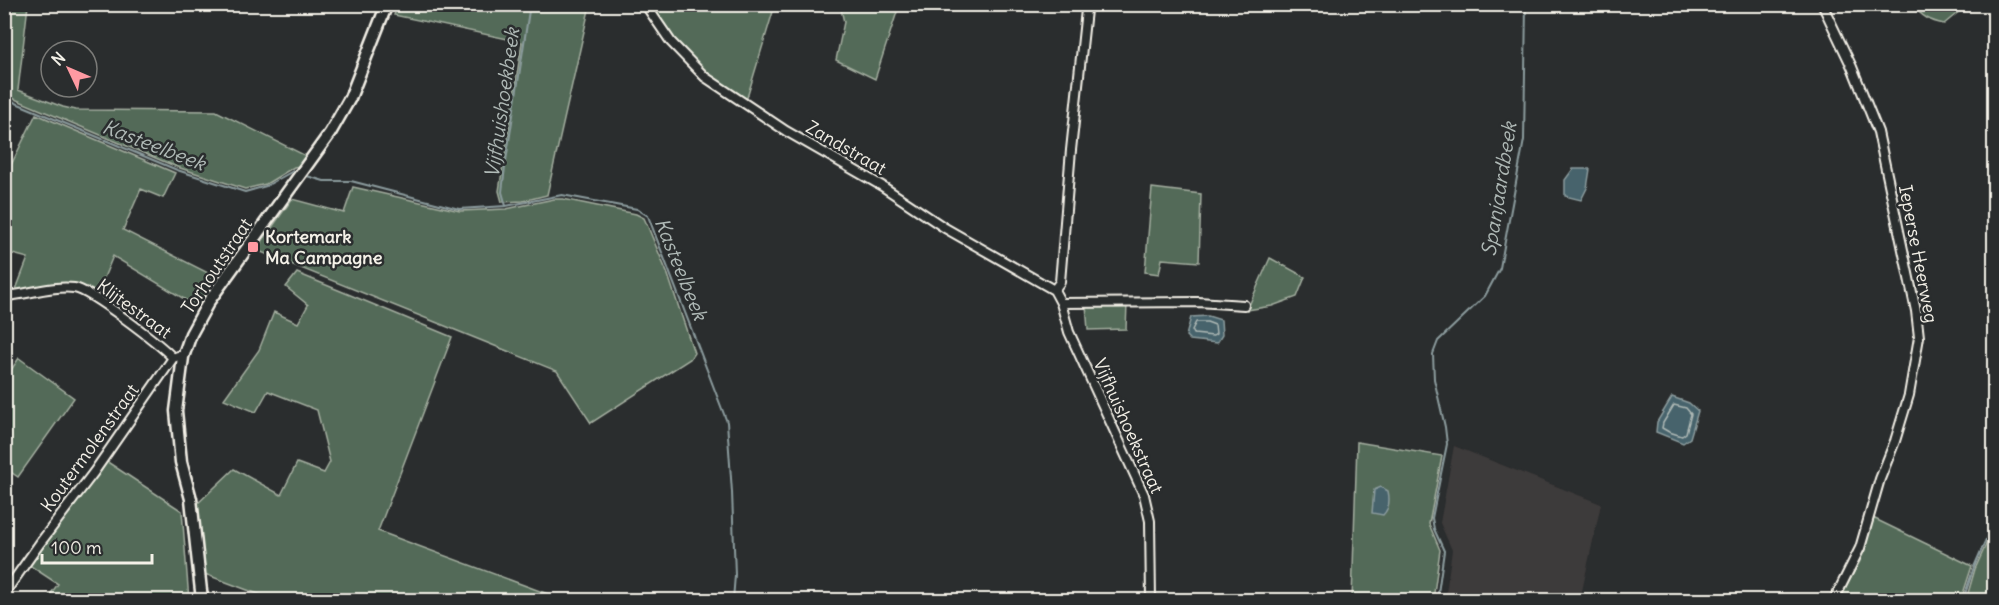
<svg xmlns="http://www.w3.org/2000/svg" width="1999" height="605" viewBox="0 0 1999 605" font-family="Delius,sans-serif">
	<style>
		.built { fill: #3e3a3a }
		.green { fill: #536b58; stroke: #a4aea0; stroke-width: 1.5 }
		.water { fill: #47646c; stroke: #8c9c9e; stroke-width: 1.5 }
		.lines { fill: none; stroke-linecap: round; stroke-linejoin: round }
		.shore { stroke: #afb9b6; stroke-width: 1.5 }
		.stream { stroke: #8c9c9e; stroke-width: 2 }
		.street-casing { stroke: #f4f1e8; stroke-width: 12 }
		.secondary-casing { stroke: #f4f1e8; stroke-width: 15 }
		.street { stroke: #2a2d2e; stroke-width: 8 }
		.secondary { stroke: #2a2d2e; stroke-width: 10 }
		.poi-dot { fill: #ff9aa2; stroke: #2a2d2e; stroke-width: 2 }
		.labels { text-anchor: middle; stroke-width: 5; stroke-linejoin: round; paint-order: stroke }
		.street-label { font-size: 18px; fill: #f4f1e8; stroke: #2a2d2e }
		.poi-label { font-size: 18px; font-weight: bold; fill: #f4f1e8; stroke: #2a2d2e; text-anchor: start }
		.water-label { font-size: 20px; font-style: italic; fill: #afb9b6; stroke: #2a2d2e }
	</style>
	<rect width="100%" height="100%" fill="#2a2d2e"/>
	<filter id="ink" filterUnits="userSpaceOnUse"><feTurbulence type="fractalNoise" baseFrequency=".0167" numOctaves="2"/><feDisplacementMap in="SourceGraphic" scale="12" xChannelSelector="R" yChannelSelector="G"/><feConvolveMatrix kernelMatrix="1 2 1 2 8 2 1 2 1" color-interpolation-filters="sRGB"/></filter>
	<g filter="url(#ink)">
		<path class="built" d="M 1454,446 L 1601,504 L 1580,600 L 1445,600 L 1452,550 L 1440,523 Z"/>
		<path class="green" d="M 398,4 L 590,5 L 547,195 L 523,201 L 502,202 L 499,191 L 522,42 L 394,15 Z
			M 686,4 L 688,6 L 690,4 L 775,5 L 746,101 L 714,79 L 683,51 L 648,5 Z
			M 1916,4 L 1967,4 L 1967,5 L 1944,24 C 1930,21 1922,17 1914,6 Z
			M 4,5 L 28,5 L 18,90 L 63,107 L 76,110 L 216,111 L 306,156 L 300,166 L 294,167 L 266,184 L 245,189 L 177,167 L 5,95 Z
			M 840,5 L 883,5 L 897,12 L 875,79 L 836,60 L 844,22 Z
			M 36,114 L 175,173 L 163,198 L 141,189 L 123,230 L 216,277 L 199,308 L 113,256 L 98,292 L 76,284 L 58,284 L 15,292 L 28,258 L 5,252 L 4,167 L 10,167 Z
			M 353,187 L 460,211 L 506,209 L 554,199 L 563,199 L 636,214 L 644,218 L 648,227 L 668,275 L 694,353 L 690,359 L 591,423 L 557,371 L 256,250 L 292,199 L 344,213 Z
			M 1152,188 L 1201,194 L 1199,262 L 1162,259 L 1159,274 L 1145,272 Z
			M 1270,258 L 1305,277 L 1297,297 L 1272,306 L 1247,310 Z
			M 297,273 L 452,337 L 378,531 L 564,600 L 274,600 L 202,573 L 195,506 L 234,469 L 281,495 L 297,463 L 324,473 L 330,462 L 317,410 L 268,391 L 256,412 L 224,399 L 259,350 L 274,312 L 298,323 L 308,305 L 286,287 Z
			M 1127,304 L 1126,329 L 1088,330 L 1086,305 Z
			M 19,358 L 74,398 L 18,477 L 5,468 L 5,379 Z
			M 1357,442 L 1442,456 L 1429,524 L 1440,550 L 1433,600 L 1352,600 Z
			M 106,461 L 182,511 L 189,600 L 46,600 L 58,584 L 29,565 Z
			M 1873,518 L 1972,566 L 1961,600 L 1839,600 L 1860,561 Z
			M 1994,527 L 1994,600 L 1966,600 L 1975,569 Z"/>
		<path class="water" d="M 1573,169 L 1590,169 L 1587,188 L 1581,200 L 1565,196 L 1565,180 Z
			M 1208,316 L 1221,320 L 1222,335 L 1217,343 L 1190,340 L 1186,336 L 1191,317 Z
			M 1672,397 L 1689,403 L 1698,411 L 1690,438 L 1683,443 L 1656,432 L 1657,422 Z
			M 1381,487 L 1388,491 C 1390,500 1390,508 1383,515 L 1372,513 L 1374,490 Z"/>
		<g class="lines">
			<path class="shore" d="M 1196,322 L 1207,322 L 1215,325 L 1216,334 L 1213,336 L 1194,334 L 1192,330 Z
				M 1674,405 L 1686,408 L 1691,414 L 1686,433 L 1682,436 L 1669,432 L 1662,428 L 1663,423 Z"/>
			<path class="stream" d="M 1990,4 L 1994,12
				M 4,98 L 177,170 L 245,192 L 266,186 L 293,171
				M 307,176 L 324,181 L 351,181 L 459,209 L 506,206 L 562,195 L 637,209 L 648,216 L 727,422 L 732,492 L 735,575 L 733,600
				M 506,206 L 502,192 L 505,167 L 530,4
				M 1437,600 L 1444,551 L 1434,529 L 1432,518 L 1447,444 L 1445,427 L 1434,379 L 1433,354 L 1438,341 L 1485,296 L 1500,268 L 1524,140 L 1526,4
				M 1963,600 L 1974,567 L 1994,521"/>
			<defs>
				<path id="street" d="M 645,4 L 671,42 L 705,77 L 786,131 L 882,186 L 945,228 L 1054,290 L 1061,303 L 1069,332 L 1144,495 L 1150,521 L 1151,600
					M 1822,4 L 1852,67 L 1878,132 L 1916,311 L 1919,337 L 1909,395 L 1895,441 L 1880,479 L 1860,548 L 1834,600
					M 1054,290 L 1060,282 L 1071,150 L 1086,10 L 1085,4
					M 4,296 C 27,295 52,285 74,288 C 90,290 160,344 173,358
					M 1061,303 L 1198,302 L 1244,305
					M 4,594 L 40,543 L 94,472 L 173,358 L 178,356 L 183,357"/>
				<path id="secondary" d="M 202,600 L 191,499 L 181,462 L 176,411 L 183,357 L 191,334 L 209,301 L 330,133 L 350,98 L 387,4"/>
			</defs>
			<use href="#street" class="street-casing"/>
			<use href="#secondary" class="secondary-casing"/>
			<use href="#street" class="street"/>
			<use href="#secondary" class="secondary"/>
		</g>
	</g>
	<rect class="poi-dot" x="247" y="241" width="12" height="12" rx="3"/>
	<g class="labels">
		<g class="street-label">
			<text transform="translate(846 148) rotate(30)" y="6">Zandstraat</text>
			<text transform="translate(1918 254) rotate(79)" y="6">Ieperse Heerweg</text>
			<text transform="translate(217 266) rotate(-56)" y="6">Torhoutstraat</text>
			<text transform="translate(134 309) rotate(36)" y="6">Klijtestraat</text>
			<text transform="translate(1128 426) rotate(66)" y="6">Vijfhuishoekstraat</text>
			<text transform="translate(90 448) rotate(-54)" y="6">Koutermolenstraat</text>
		</g>
		<g class="poi-label">
			<text x="265" y="243">Kortemark<tspan x="265" dy="21">Ma Campagne</tspan></text>
		</g>
		<g class="water-label">
			<text transform="translate(502 103) rotate(-82)" y="7">Vijfhuishoekbeek</text>
			<text transform="translate(154 145) rotate(21)" y="7">Kasteelbeek</text>
			<text transform="translate(1499 189) rotate(-81)" y="7">Spanjaardbeek</text>
			<text transform="translate(681 269) rotate(68)" y="7">Kasteelbeek</text>
		</g>
	</g>
	<rect width="1999" height="605" fill="none" stroke="#2a2d2e" stroke-width="24"/>
	<rect x="12" y="12" width="1975" height="581" fill="none" stroke="#f4f1e8" stroke-width="2" filter="url(#ink)"/>
	<g transform="translate(69 69) rotate(314)"><circle r="28" fill="#2a2d2e" stroke="#7b7b78" stroke-width="1.5"/>
	<path d="M0-4.5L10 22L0 15L-10 22Z" fill="#ff9aa2"/>
	<text y="-9" font-size="16" font-weight="bold" text-anchor="middle" fill="#f4f1e8">N</text>
	</g>
	<path d="M42 554v9h110v-9" fill="none" stroke="#f4f1e8" stroke-width="3"/>
	<text x="51" y="554" font-size="18" fill="#f4f1e8" stroke="#2a2d2e" stroke-width="4.5" paint-order="stroke">100 m</text>
</svg>
